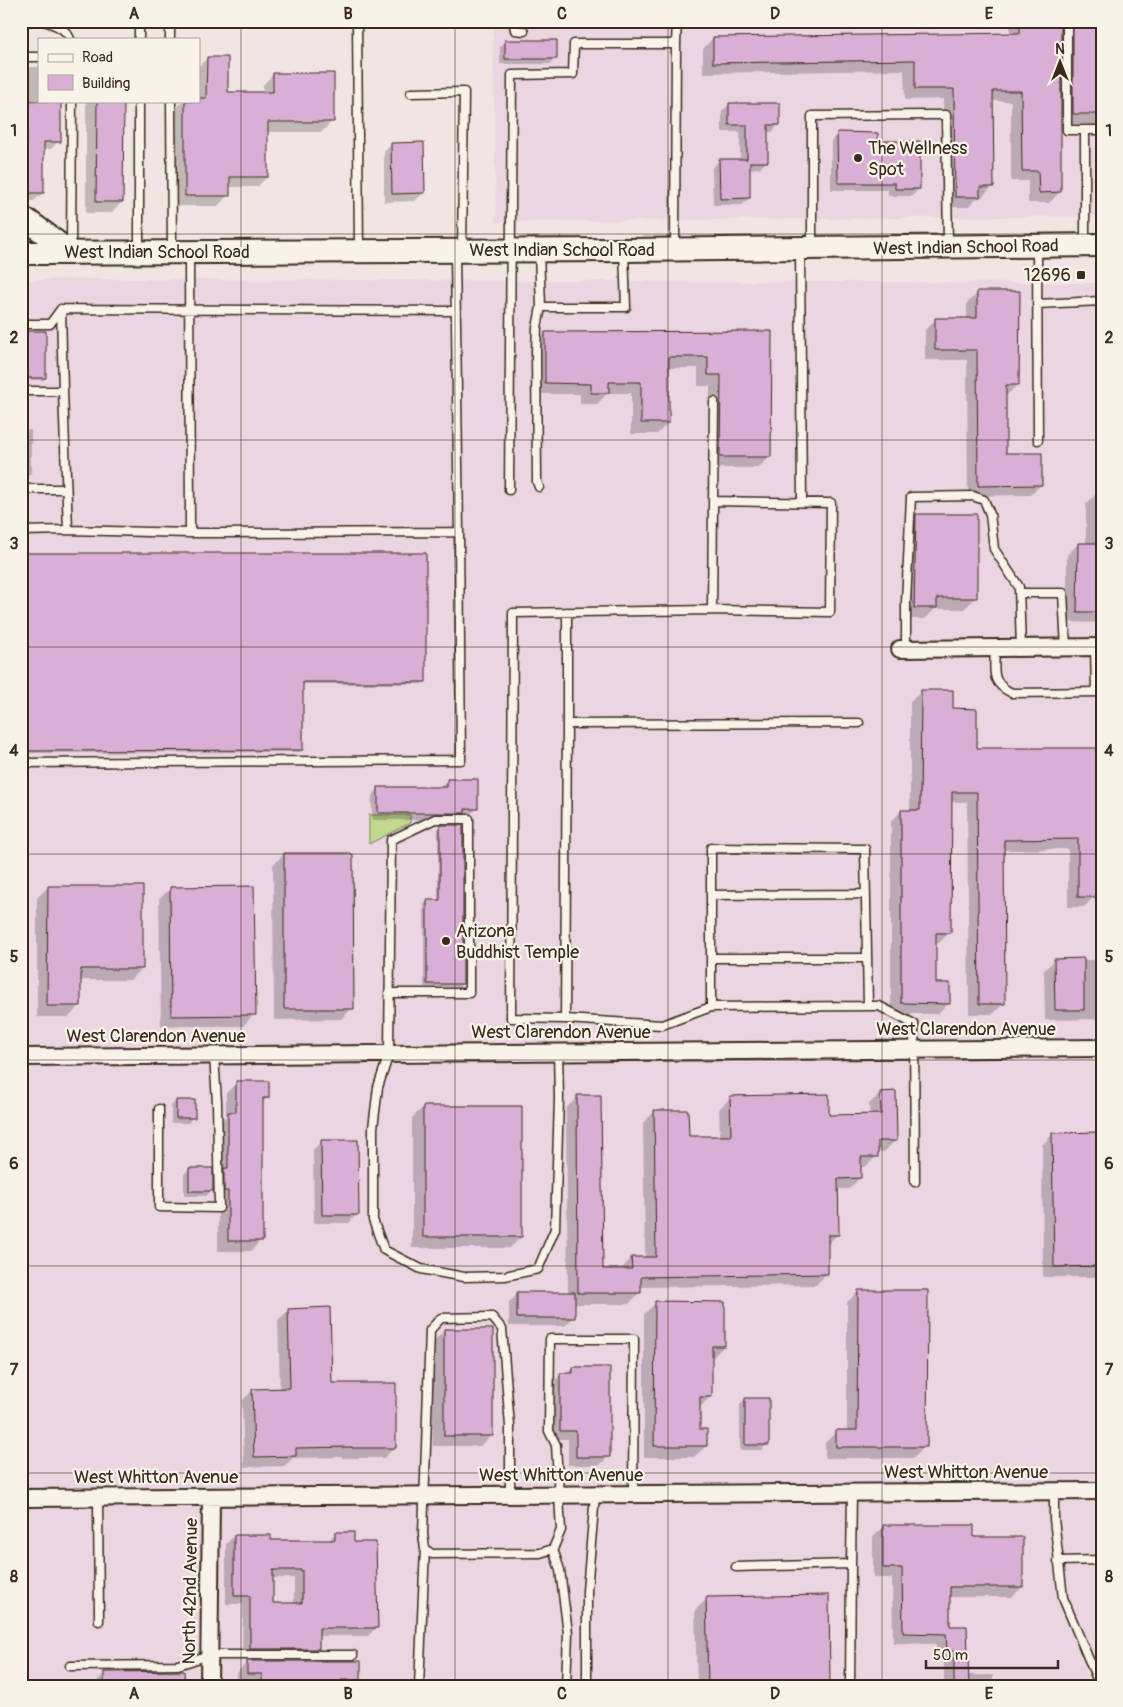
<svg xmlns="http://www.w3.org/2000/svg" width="1123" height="1707" viewBox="0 0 1123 1707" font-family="Pangolin,sans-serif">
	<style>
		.built { fill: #ead5e0 }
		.green { fill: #c0d98f; stroke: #7e8256 }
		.shadow { fill: #0003; fill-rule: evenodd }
		.building { fill: #daafd5; stroke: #3b2a1e; fill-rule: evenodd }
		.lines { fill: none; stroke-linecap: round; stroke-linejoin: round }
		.lane-casing { stroke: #3b2a1e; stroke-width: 11 }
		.street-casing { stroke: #3b2a1e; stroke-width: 20 }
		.secondary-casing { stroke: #3b2a1e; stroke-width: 26 }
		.lane { stroke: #f7f3e8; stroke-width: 8 }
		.street { stroke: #f7f3e8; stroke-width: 16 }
		.secondary { stroke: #f7f3e8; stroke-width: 22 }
		.grid { fill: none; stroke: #3b2a1e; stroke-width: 1; stroke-opacity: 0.55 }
		.poi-dot { fill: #3b2a1e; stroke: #f7f3e8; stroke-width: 2 }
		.labels { text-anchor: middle; stroke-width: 4.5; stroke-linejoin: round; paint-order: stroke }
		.poi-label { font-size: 18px; fill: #3b2a1e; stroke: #f7f3e8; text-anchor: start }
		.street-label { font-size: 18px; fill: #3b2a1e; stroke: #f7f3e8 }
		.neatline { fill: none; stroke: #3b2a1e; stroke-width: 2 }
		.grid-label { font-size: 16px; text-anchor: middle; font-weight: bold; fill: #3b2a1e }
	</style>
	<rect width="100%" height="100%" fill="#f1e5e4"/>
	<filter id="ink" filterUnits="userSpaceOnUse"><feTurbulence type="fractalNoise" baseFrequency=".02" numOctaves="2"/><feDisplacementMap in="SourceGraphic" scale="10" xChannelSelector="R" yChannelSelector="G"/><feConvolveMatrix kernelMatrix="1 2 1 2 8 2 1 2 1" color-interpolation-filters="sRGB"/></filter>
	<g filter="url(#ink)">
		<path class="built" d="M 493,21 L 1102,21 L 1102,216 L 496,222 Z
			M 99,279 L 1102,283 L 1102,1686 L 21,1686 L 21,282 L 29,280 Z"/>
		<path class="green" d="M 369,815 L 410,815 L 410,823 L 369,844 Z"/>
		<path class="shadow" d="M 1010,21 L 1102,21 L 1102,125 L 1062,124 L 1062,94 L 1060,94 L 1060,192 L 1049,203 L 1028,203 L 1028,181 L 1011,181 L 1011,101 L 992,101 L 993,186 L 982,197 L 978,197 L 968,207 L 945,207 L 943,99 L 905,100 L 904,70 L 703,73 L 703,49 L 713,38 L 1010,34 Z
			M 506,42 L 555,59 L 550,64 L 500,64 L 500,47 Z
			M 207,58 L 227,93 L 263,93 L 263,85 L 273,74 L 332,121 L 322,132 L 267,132 L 267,177 L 257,187 L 228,187 L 228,195 L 218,206 L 175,206 L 175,110 L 183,101 L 199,101 L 199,66 Z
			M 27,67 L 39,67 L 39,101 L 59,141 L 51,149 L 43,149 L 43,193 L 34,201 L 21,201 L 21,73 Z
			M 86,101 L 122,101 L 122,202 L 111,213 L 86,213 Z
			M 730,104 L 779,124 L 772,132 L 767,132 L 767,161 L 760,168 L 749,169 L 749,198 L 742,205 L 713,205 L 712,168 L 720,160 L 740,160 L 740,132 L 722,132 L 722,111 Z
			M 838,133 L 877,142 L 919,189 L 912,196 L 888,196 L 888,190 L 831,190 L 831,141 Z
			M 392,144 L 423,193 L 415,201 L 384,202 L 384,152 Z
			M 1102,163 L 1102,199 L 1097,199 L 1097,167 Z
			M 978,293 L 1018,384 L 1007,395 L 1005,395 L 1004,454 L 1041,485 L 1030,495 L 968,496 L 967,360 L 925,360 L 925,330 L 936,319 L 967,319 L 967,303 Z
			M 21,332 L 45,378 L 43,380 L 21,380 Z
			M 545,333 L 770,333 L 770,457 L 758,468 L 710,468 L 710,386 L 698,386 L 698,368 L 668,368 L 668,423 L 657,434 L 631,434 L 631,393 L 608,393 L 597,404 L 580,404 L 580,394 L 534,394 L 534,344 Z
			M 21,430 L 31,430 L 31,473 L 21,482 Z
			M 1097,493 L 1102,493 L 1102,623 L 1067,622 L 1067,555 L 1078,544 L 1086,544 L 1086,504 Z
			M 916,515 L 975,598 L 964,609 L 935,609 L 925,619 L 904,619 L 905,527 Z
			M 21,555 L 425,681 L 422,684 L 302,684 L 302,750 L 300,752 L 21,753 Z
			M 921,691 L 952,710 L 975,750 L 1102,749 L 1102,887 L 1095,887 L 1095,896 L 1084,907 L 1068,907 L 1068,849 L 1002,850 L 1004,1003 L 993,1014 L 969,1014 L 967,802 L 950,802 L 950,932 L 939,943 L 935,943 L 934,984 L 949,1003 L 938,1014 L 891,1014 L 891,822 L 901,811 L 910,811 L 910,702 Z
			M 448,780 L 477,808 L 470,815 L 462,815 L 457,820 L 372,820 L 372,796 L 379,788 L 441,787 Z
			M 441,826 L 462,984 L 459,987 L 424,987 L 424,904 L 428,901 L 438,901 L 438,829 Z
			M 284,854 L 352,1008 L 341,1019 L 274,1020 L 273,865 Z
			M 48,887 L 142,969 L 130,980 L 80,980 L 80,1005 L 69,1017 L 37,1017 L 37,898 Z
			M 171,888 L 254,1014 L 243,1026 L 161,1026 L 159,899 Z
			M 1102,947 L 1102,1019 L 1045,1020 L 1044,970 L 1055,960 L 1098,960 L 1098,952 Z
			M 237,1083 L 267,1098 L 261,1104 L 261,1240 L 251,1251 L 218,1251 L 218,1201 L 214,1201 L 214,1189 L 206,1196 L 184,1196 L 184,1174 L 189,1169 L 212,1182 L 218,1175 L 218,1124 L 226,1116 L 226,1093 Z
			M 881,1093 L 895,1141 L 884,1152 L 876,1152 L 877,1156 L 865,1167 L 860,1167 L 860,1178 L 849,1189 L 837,1189 L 838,1234 L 827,1245 L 827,1273 L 816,1285 L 640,1287 L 640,1292 L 629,1304 L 573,1304 L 573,1318 L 565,1326 L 509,1326 L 509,1302 L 518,1294 L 568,1294 L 566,1108 L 578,1097 L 602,1270 L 620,1270 L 632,1258 L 645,1258 L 643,1123 L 655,1111 L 687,1138 L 720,1137 L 719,1109 L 731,1097 L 828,1116 L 870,1115 L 869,1104 Z
			M 176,1101 L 193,1117 L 188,1123 L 171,1123 L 171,1106 Z
			M 423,1107 L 521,1237 L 510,1248 L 412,1248 L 412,1118 Z
			M 1102,1133 L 1102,1277 L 1043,1277 L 1042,1145 L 1053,1134 Z
			M 322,1141 L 357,1214 L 349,1223 L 314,1223 L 313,1150 Z
			M 859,1291 L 925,1446 L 914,1458 L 825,1458 L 825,1443 L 837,1431 L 847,1431 L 847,1302 Z
			M 656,1303 L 724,1346 L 713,1357 L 711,1357 L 710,1397 L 699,1408 L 699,1431 L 706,1446 L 694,1457 L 644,1457 L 644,1314 Z
			M 289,1310 L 330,1384 L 394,1448 L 384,1458 L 342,1458 L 342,1457 L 293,1458 L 284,1466 L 244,1467 L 242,1401 L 253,1390 L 280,1389 L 278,1320 Z
			M 444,1331 L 492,1435 L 480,1446 L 433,1446 L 433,1342 Z
			M 573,1368 L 609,1456 L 600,1465 L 568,1465 L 568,1439 L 552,1439 L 552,1383 L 561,1375 L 567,1375 Z
			M 745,1399 L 767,1444 L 762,1450 L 740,1450 L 740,1404 Z
			M 884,1526 L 972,1539 L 1022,1587 L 1012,1597 L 949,1597 L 949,1627 L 967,1675 L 993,1675 L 993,1686 L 944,1686 L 944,1660 L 937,1660 L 936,1644 L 893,1643 L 892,1578 L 873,1578 L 873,1537 Z
			M 335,1534 L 353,1543 L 376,1628 L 368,1636 L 318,1636 L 318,1649 L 309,1657 L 242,1657 L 243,1604 L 226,1604 L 226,1544 L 234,1536 L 269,1542 L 328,1541 ZM 272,1578 L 294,1578 L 294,1604 L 272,1604 Z
			M 707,1599 L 829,1686 L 697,1686 L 695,1610 Z
			M 248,1662 L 359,1680 L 353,1686 L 236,1686 L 236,1673 Z
			M 104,1674 L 183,1686 L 96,1686 L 96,1682 Z"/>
		<path class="building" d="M 1020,21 L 1061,21 L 1061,192 L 1039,193 L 1038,171 L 1022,171 L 1021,91 L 993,91 L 994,187 L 980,187 L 980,197 L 955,197 L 954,89 L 915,89 L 915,60 L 713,63 L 713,37 L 1020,33 Z
			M 1073,21 L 1101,21 L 1101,114 L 1073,114 Z
			M 505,40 L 557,40 L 557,59 L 505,59 Z
			M 207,57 L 228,57 L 228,92 L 273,92 L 273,73 L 334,73 L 334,122 L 268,122 L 268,177 L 230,177 L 230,196 L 185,196 L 185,101 L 199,101 L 199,98 L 206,98 Z
			M 27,101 L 61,101 L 61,142 L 44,142 L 44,193 L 26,193 Z
			M 97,101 L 124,101 L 123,202 L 96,202 Z
			M 729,103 L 780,103 L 780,125 L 768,125 L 768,162 L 750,162 L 750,198 L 720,199 L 719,159 L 747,159 L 747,125 L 729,125 Z
			M 837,132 L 878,133 L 878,141 L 920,141 L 920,189 L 895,189 L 895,183 L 838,183 Z
			M 424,142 L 425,193 L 392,194 L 391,143 Z
			M 977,291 L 1020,291 L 1019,385 L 1006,385 L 1006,453 L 1042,453 L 1042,485 L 978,486 L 977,350 L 935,350 L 935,318 L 977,318 Z
			M 21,331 L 46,331 L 46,378 L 21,378 Z
			M 772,331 L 771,457 L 720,457 L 721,375 L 708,375 L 708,357 L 669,357 L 669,423 L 641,423 L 641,382 L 609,382 L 609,393 L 591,393 L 591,384 L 545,383 L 545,332 Z
			M 916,514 L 977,514 L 977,598 L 937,598 L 937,608 L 914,608 Z
			M 1078,543 L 1102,543 L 1102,612 L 1077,612 Z
			M 21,553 L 426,553 L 426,682 L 303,682 L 303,750 L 21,751 Z
			M 921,690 L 953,690 L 953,708 L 977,709 L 977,748 L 1102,748 L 1102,877 L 1096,877 L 1096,897 L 1078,897 L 1078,839 L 1004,840 L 1005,1004 L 979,1004 L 977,792 L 952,792 L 951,933 L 936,933 L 936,983 L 950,983 L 950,1004 L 901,1003 L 901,810 L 920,810 Z
			M 447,779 L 478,779 L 478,809 L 465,809 L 465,813 L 378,813 L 378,787 L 447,787 Z
			M 440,825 L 463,825 L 463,984 L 427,984 L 427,900 L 440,900 Z
			M 284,853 L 351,853 L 351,855 L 353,855 L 354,1009 L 284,1009 Z
			M 48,886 L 143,886 L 143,969 L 81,969 L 81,1006 L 47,1006 Z
			M 254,886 L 256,1015 L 171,1016 L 170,887 Z
			M 1084,958 L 1084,1010 L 1055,1010 L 1054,959 Z
			M 236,1081 L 269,1081 L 269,1098 L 263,1098 L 263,1241 L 228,1241 L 228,1191 L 224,1191 L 224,1168 L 228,1168 L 228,1112 L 236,1112 Z
			M 896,1091 L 897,1141 L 878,1141 L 878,1157 L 861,1157 L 861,1178 L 838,1179 L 839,1235 L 828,1235 L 828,1274 L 641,1277 L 641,1293 L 578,1293 L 577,1095 L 601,1095 L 603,1269 L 632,1269 L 631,1257 L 656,1257 L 654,1110 L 688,1110 L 689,1136 L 731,1136 L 730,1096 L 829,1094 L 829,1115 L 881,1114 L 880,1092 Z
			M 176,1100 L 195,1100 L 195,1118 L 176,1118 Z
			M 423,1106 L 522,1106 L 522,1237 L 423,1237 Z
			M 1102,1132 L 1102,1266 L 1054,1267 L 1052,1133 Z
			M 321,1140 L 358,1140 L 359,1215 L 322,1215 Z
			M 189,1168 L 213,1168 L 213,1191 L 189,1191 Z
			M 858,1290 L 928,1290 L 927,1447 L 836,1447 L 836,1430 L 857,1430 Z
			M 517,1292 L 575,1292 L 575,1318 L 517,1318 Z
			M 655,1301 L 725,1302 L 725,1346 L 712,1346 L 712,1397 L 700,1397 L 700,1429 L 707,1429 L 707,1446 L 654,1446 Z
			M 330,1307 L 332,1383 L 396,1383 L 396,1448 L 352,1448 L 352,1447 L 296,1448 L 296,1456 L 254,1457 L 252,1389 L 290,1388 L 288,1309 Z
			M 444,1329 L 493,1329 L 493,1436 L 444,1436 Z
			M 573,1367 L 610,1367 L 610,1457 L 576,1457 L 576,1431 L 560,1431 L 560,1373 L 573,1373 Z
			M 745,1398 L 769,1398 L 769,1445 L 745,1445 Z
			M 883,1525 L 974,1525 L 974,1537 L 1023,1537 L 1023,1587 L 950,1587 L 950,1626 L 967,1626 L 969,1686 L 954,1686 L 954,1651 L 947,1650 L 946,1634 L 903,1633 L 902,1568 L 883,1568 Z
			M 335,1532 L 354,1532 L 354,1542 L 376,1542 L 378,1628 L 319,1628 L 319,1649 L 250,1649 L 250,1596 L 234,1596 L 234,1535 L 271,1535 L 271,1540 L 335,1540 ZM 273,1570 L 302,1570 L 302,1603 L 273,1603 Z
			M 829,1595 L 830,1686 L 708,1686 L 706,1597 Z
			M 247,1661 L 361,1661 L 361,1680 L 341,1680 L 341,1686 L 262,1686 L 262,1674 L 247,1674 Z
			M 184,1671 L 185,1686 L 104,1686 L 104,1672 Z"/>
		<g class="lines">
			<defs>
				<path id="lane" d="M 44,21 C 55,25 66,28 70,39
					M 357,21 L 359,249
					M 513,21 L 515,30 L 524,31
					M 1067,21 L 1067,130 L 1102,130
					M 21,22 L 30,21
					M 170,28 L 170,39
					M 139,29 L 139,39
					M 676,44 L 677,21
					M 21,57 L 39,57
					M 411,93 L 464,92 L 462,249
					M 139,101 L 139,250
					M 171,101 L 172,250
					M 1085,130 L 1085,244
					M 812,246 L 812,116 L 930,115 L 946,115 L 948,245
					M 71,248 L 72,101
					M 1037,248 L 1038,440
					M 800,250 L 802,502
					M 539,251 L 541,307 L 626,307 L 624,252
					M 189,254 L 190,533 L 223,533 L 459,532 L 455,254
					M 1037,304 L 1102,301
					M 61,309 L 456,311
					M 21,324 L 50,324 L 61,309
					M 21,391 L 63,391 L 61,309
					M 539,487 L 537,482 L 536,350 L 537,328 L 541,307
					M 21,489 L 66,489
					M 509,490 L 512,75 L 573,74 L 574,44 L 676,44 L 675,247
					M 714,501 L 831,503 L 830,612 L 712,610 L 714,402
					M 68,530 L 190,533
					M 21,531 L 68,530 L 63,391
					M 1019,593 L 1063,593 L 1066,648
					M 712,610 L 513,613 L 511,1018 L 565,1019 L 567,724 L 859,723
					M 567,612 L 567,724
					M 1095,647 L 1096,692
					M 995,648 C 995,670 989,682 1012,693 L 1102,692
					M 906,649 L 906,602 L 911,497 L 973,496 L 984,500 L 990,514 L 994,549 L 1019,587 L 1021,648
					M 21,763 L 461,760 L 459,532
					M 711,895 L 866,894
					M 711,958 L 867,958
					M 389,993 L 469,993 L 469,819 L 435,819 L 391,840 L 389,1054 L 378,1087 L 373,1128 L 373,1220 L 384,1250 L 421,1269 L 464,1277 L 505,1276 L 538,1269 L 555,1229 L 559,1099 L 558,1052
					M 868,1006 L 865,849 L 711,848 L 711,1007 L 868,1006 L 879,1006 L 914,1024 L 915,1182
					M 565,1019 L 662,1025 L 711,1007
					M 159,1109 L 159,1207 L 219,1208 L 217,1102 L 214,1055
					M 1054,1492 L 1054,1519 L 1063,1598 L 1100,1686
					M 510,1495 L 510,1426 L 502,1329 L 492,1317 L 441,1318 L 430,1330 L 423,1534 L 425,1549 L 432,1554 L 540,1553 L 553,1549 L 561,1530 L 556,1445 L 549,1431 L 550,1339 L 634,1339 L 633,1494
					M 98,1498 L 99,1621
					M 553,1549 L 560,1570 L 568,1633 L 566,1686
					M 1058,1561 L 1102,1560
					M 736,1567 L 851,1564 L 852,1493
					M 70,1666 L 178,1665 L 209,1655 L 353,1655
					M 419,1686 L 425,1549
					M 587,1686 L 587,1591 L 595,1495
					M 850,1686 L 851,1564"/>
				<path id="street" d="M 900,649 L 1102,647
					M 21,1057 L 1102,1048
					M 21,1498 L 1102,1491
					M 209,1686 L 211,1497"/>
				<path id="secondary" d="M 21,221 L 28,221 L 71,253
					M 21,253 L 624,250 L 1102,245"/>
			</defs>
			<use href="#lane" class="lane-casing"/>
			<use href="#street" class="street-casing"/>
			<use href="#secondary" class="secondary-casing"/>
			<use href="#lane" class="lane"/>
			<use href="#street" class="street"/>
			<use href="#secondary" class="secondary"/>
		</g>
	</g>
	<path class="grid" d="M 241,21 L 241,1686M 455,21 L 455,1686M 668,21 L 668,1686M 882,21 L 882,1686M 21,234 L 1102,234M 21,440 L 1102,440M 21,647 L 1102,647M 21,854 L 1102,854M 21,1060 L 1102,1060M 21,1266 L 1102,1266M 21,1473 L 1102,1473"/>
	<g class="poi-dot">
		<circle cx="858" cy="158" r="5"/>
		<rect x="1076" y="270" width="10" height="10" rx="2.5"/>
		<circle cx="446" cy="941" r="5"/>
	</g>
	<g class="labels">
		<g class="poi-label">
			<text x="868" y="154">The Wellness<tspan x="868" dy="21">Spot</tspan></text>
			<text x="1071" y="281" text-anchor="end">12696</text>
			<text x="456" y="937">Arizona<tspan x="456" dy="21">Buddhist Temple</tspan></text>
		</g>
		<g class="street-label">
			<text transform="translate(966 247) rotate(-1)" y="6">West Indian School Road</text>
			<text x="562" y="256">West Indian School Road</text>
			<text x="157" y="258">West Indian School Road</text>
			<text x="966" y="1035">West Clarendon Avenue</text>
			<text x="561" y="1038">West Clarendon Avenue</text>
			<text x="156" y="1042">West Clarendon Avenue</text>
			<text x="966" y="1478">West Whitton Avenue</text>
			<text x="561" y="1481">West Whitton Avenue</text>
			<text x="156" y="1483">West Whitton Avenue</text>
			<text transform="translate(190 1591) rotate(-89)" y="6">North 42nd Avenue</text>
		</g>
	</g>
	<rect width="1123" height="1707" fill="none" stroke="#f7f3e8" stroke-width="55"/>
	<rect x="38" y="38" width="162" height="65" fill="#f7f3e8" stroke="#aca397"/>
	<rect x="48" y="54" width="25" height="8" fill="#f7f3e8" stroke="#aca397"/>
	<text x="82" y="62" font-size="15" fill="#3b2a1e">Road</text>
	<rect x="48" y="75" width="25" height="15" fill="#daafd5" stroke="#aca397"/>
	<text x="82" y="88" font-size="15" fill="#3b2a1e">Building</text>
	<g transform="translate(1060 62)" stroke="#f7f3e8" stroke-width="4" paint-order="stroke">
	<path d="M0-4L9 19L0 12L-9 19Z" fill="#3b2a1e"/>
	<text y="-8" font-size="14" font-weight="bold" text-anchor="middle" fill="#3b2a1e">N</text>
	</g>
	<path d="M926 1660v8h132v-8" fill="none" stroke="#3b2a1e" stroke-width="2.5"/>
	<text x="933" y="1660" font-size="15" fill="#3b2a1e" stroke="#f7f3e8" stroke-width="4" paint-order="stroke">50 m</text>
	<rect x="28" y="28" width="1068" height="1652" class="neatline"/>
	<g class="grid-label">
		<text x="134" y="19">A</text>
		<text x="348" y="19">B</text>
		<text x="562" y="19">C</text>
		<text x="775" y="19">D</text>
		<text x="989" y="19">E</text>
		<text x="14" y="136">1</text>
		<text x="1109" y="136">1</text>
		<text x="14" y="343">2</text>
		<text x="1109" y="343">2</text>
		<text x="14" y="549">3</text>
		<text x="1109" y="549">3</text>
		<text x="14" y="756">4</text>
		<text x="1109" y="756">4</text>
		<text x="14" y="962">5</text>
		<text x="1109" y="962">5</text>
		<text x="14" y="1169">6</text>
		<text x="1109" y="1169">6</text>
		<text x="14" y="1375">7</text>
		<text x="1109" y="1375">7</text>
		<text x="14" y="1582">8</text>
		<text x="1109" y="1582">8</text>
		<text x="134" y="1699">A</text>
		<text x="348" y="1699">B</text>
		<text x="562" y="1699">C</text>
		<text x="775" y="1699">D</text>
		<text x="989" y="1699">E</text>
	</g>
</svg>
